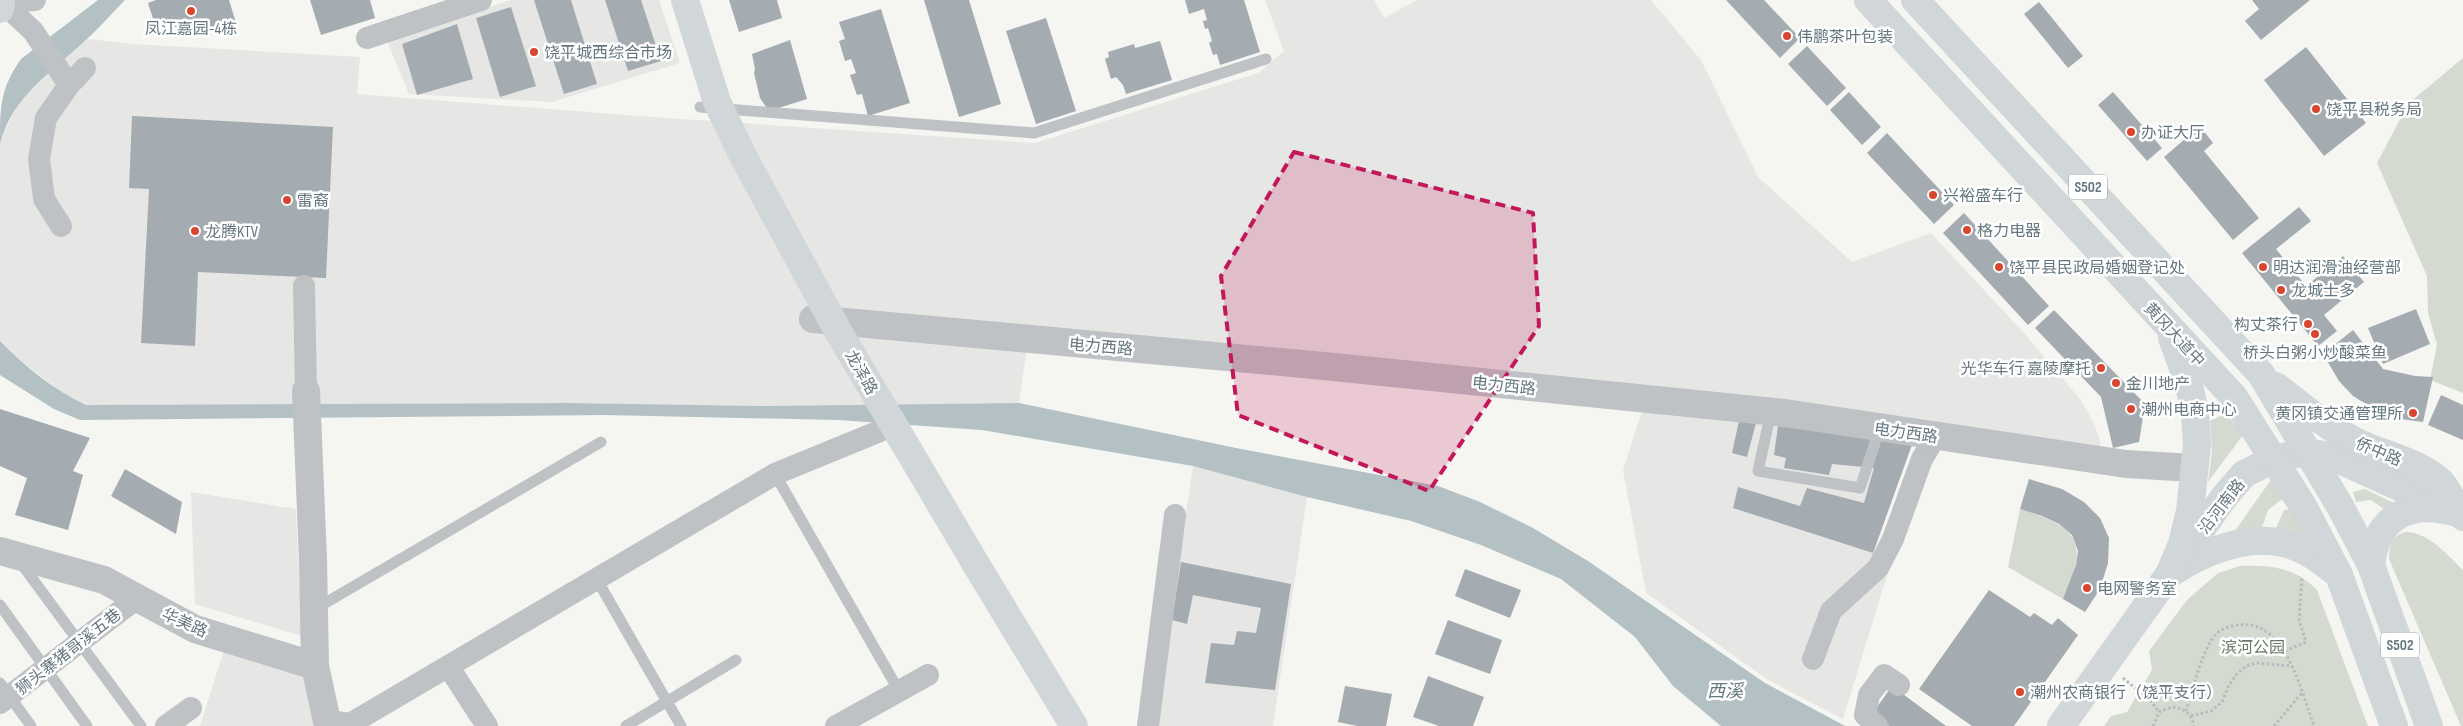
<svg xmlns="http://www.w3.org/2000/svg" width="2463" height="726" viewBox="0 0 2463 726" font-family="'Sofia Sans Condensed','Noto Sans SC',sans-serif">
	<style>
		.built { fill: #e6e6e5 }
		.green { fill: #d5dad1 }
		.water { fill: #b4c1c4 }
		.building { fill: #a4acb1 }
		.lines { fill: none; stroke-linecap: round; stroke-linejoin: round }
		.path { stroke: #b8bbbd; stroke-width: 3; stroke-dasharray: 2.5 2.5; stroke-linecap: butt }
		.service { stroke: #bec2c5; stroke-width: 11 }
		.minor { stroke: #bec2c5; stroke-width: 22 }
		.tertiary { stroke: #bec2c5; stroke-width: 28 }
		.secondary { stroke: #d1d6d9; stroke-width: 28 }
		.primary { stroke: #d1d6d9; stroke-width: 28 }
		.marked { fill: #c2185b; fill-opacity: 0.2; stroke: #c2185b; stroke-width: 4; stroke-dasharray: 10 6; stroke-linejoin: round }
		.poi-dot { fill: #d9462e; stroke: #fff; stroke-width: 2 }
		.labels { text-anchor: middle; stroke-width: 5; stroke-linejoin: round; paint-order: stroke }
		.shield { fill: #fff; stroke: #94a0a7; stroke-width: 1 }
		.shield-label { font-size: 15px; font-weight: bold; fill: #667781 }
		.poi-label { font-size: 16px; fill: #667781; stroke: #fff; text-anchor: start }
		.street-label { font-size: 16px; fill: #667781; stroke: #fff }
		.park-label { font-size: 16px; fill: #6a7964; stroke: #fff }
		.water-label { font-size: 18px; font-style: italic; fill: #62797e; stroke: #fff }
	</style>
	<rect width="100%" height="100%" fill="#f5f5f2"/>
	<path class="built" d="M 511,0 L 659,0 L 680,63 L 552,102 L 409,94 L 387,41 Z
		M 1265,0 L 1374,0 L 1384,18 L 1417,0 L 1651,0 L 1701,60 L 1758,177 L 1852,262 L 1931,233 L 2022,331 L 2080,399 L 2094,423 L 2100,441 L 2101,472 L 1944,424 L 1740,421 L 1913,442 L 1873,553 L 1892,559 L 1843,719 L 1768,680 L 1646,593 L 1623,470 L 1643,408 L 1027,346 L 1019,403 L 763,406 L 568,403 L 86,405 L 68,397 L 13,355 L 0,341 L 0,144 L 3,133 L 22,99 L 37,82 L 88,39 L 133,44 L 360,57 L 357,94 L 652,117 L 1035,143 L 1258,73 L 1284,51 Z
		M 1193,466 L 1307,497 L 1273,726 L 1158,726 L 1160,681 Z
		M 191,492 L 296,509 L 302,636 L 195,604 Z
		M 224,650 L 310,670 L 319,726 L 200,726 Z"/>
	<path class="green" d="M 2463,58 L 2463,393 L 2430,380 L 2437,345 L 2428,313 L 2427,276 L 2377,163 L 2408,104 Z
		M 2226,413 L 2243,435 L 2208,482 L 2212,452 L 2210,421 Z
		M 2273,477 L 2285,497 L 2268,510 L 2261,530 L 2234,532 Z
		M 2365,489 L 2398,505 L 2384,509 L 2371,500 L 2356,502 L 2353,492 Z
		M 2020,509 C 2078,527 2090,542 2063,599 L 2008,567 Z
		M 2292,509 L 2304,530 L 2300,535 L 2275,530 L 2284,510 Z
		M 2405,532 C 2427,531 2448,555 2463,570 L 2463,726 L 2461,726 L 2389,559 C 2390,545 2390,537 2405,532 Z
		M 2240,566 C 2271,565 2294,567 2317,590 L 2368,726 L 2104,726 L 2111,716 L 2127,712 L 2152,670 L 2149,651 L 2187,600 L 2218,573 Z"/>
	<path class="water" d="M 98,0 L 125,0 C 112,13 100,27 87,39 C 53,71 12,96 0,144 C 0,107 0,89 21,59 Z
		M 0,341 C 24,366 54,390 86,405 L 568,403 L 763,406 L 1019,403 L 1241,449 L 1438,486 L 1480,502 L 1533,528 L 1588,561 L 1765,683 L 1845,726 L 1721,726 L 1673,686 L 1635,637 L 1561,579 L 1481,545 L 1411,521 L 1307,497 L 1193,466 L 982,430 L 838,420 L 605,415 L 80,420 L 54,409 L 0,375 Z"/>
	<path class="building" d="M 156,0 L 229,0 L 237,26 L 213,34 L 211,26 L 197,31 L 193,21 L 175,27 L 173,19 L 155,25 L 148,3 Z
		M 310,0 L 370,0 L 375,18 L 321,35 Z
		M 534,0 L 571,0 L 597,84 L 564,94 Z
		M 605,0 L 641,0 L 661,61 L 628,71 Z
		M 729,0 L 777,0 L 782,18 L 739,32 Z
		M 924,0 L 969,0 L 1001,104 L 959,117 Z
		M 1185,0 L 1244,0 L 1260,52 L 1220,65 L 1217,54 L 1213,55 L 1209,43 L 1212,41 L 1208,28 L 1205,29 L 1203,21 L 1207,20 L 1204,9 L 1189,14 Z
		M 1726,0 L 1764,0 L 1800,38 L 1780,58 Z
		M 2252,0 L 2310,0 L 2261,40 L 2245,21 L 2259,9 Z
		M 2039,2 L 2083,56 L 2068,68 L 2024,14 Z
		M 511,7 L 536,86 L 500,97 L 476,18 Z
		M 881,9 L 910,103 L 868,116 L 862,94 L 857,95 L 850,75 L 856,73 L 851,59 L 845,61 L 839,41 L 845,39 L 839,22 Z
		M 1046,18 L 1076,111 L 1036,124 L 1006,31 Z
		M 457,24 L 473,79 L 417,95 L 402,44 Z
		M 790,40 L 807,99 L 769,111 L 760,98 L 754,73 L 755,69 L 752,54 Z
		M 1160,41 L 1172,80 L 1126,94 L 1123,85 L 1116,77 L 1111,79 L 1105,59 L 1109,57 L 1108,52 L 1134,44 L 1135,48 Z
		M 1807,46 L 1846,88 L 1827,106 L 1788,64 Z
		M 2306,47 L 2366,123 L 2324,156 L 2264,80 Z
		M 1849,92 L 1881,127 L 1862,145 L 1830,110 Z
		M 2113,92 L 2162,148 L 2147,161 L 2098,105 Z
		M 132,116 L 333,127 L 326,278 L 198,272 L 195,346 L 141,343 L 149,189 L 129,188 Z
		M 2200,126 L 2213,143 L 2204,151 L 2259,218 L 2233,240 L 2164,157 Z
		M 1887,133 L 1954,205 L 1934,224 L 1867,153 Z
		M 2299,207 L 2311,221 L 2276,249 L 2306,286 L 2343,256 L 2364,282 L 2324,315 L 2337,331 L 2318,346 L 2242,253 Z
		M 1964,213 L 2049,306 L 2028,325 L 1943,233 Z
		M 2416,309 L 2430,344 L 2383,364 L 2368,328 Z
		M 2054,310 L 2145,404 L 2139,442 L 2113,448 L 2101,397 L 2035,328 Z
		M 2353,330 L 2383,369 L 2415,376 L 2433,377 L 2423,422 L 2394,418 L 2371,407 L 2353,396 L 2339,381 L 2323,354 Z
		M 2441,395 L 2463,405 L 2463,440 L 2428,425 Z
		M 0,409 L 90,438 L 73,471 L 83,475 L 68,530 L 15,515 L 27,478 L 0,466 Z
		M 1739,421 L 1756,423 L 1747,457 L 1732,453 Z
		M 1778,426 L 1913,442 L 1873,553 L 1733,508 L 1738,487 L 1800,506 L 1807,488 L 1864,503 L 1874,468 L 1832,464 L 1829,475 L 1784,468 L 1786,458 L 1774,455 Z
		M 125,469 L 182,502 L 176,534 L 111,496 Z
		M 2029,479 L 2062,489 L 2084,502 L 2100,518 L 2109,538 L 2108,563 L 2100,589 L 2085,612 L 2063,599 L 2076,565 L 2078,551 L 2072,535 L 2059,524 L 2042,516 L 2020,509 Z
		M 1181,562 L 1291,584 L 1275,690 L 1205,683 L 1211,643 L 1234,645 L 1237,631 L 1256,633 L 1261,608 L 1193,595 L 1187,624 L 1172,620 Z
		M 1465,569 L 1521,590 L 1510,618 L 1455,596 Z
		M 1989,590 L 2030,617 L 2034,613 L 2052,625 L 2058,618 L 2078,635 L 2014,726 L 1972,726 L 1919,689 Z
		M 1448,620 L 1502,640 L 1490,674 L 1435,654 Z
		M 1428,676 L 1484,697 L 1473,726 L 1439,726 L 1413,717 Z
		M 1345,686 L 1392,694 L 1386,726 L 1357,726 L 1338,722 Z
		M 1892,686 L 1946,726 L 1889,726 L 1872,714 Z"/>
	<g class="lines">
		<path class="path" d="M 2285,651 L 2306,642 L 2299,620 L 2302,577
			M 2123,678 L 2150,700 L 2159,712
			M 2186,711 C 2193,689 2200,658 2212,639 C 2218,630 2228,626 2238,625 C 2286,618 2301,692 2314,726
			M 2191,716 L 2211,711 L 2222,702 L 2228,687 L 2236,675 L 2246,666 L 2257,663 L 2291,666
			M 2153,726 L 2159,712 L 2172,707 C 2184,708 2192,714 2194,726
			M 2274,726 L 2302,693"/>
		<path class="service" d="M 700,107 L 1034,133 L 1266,59
			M 1771,412 L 1758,471 L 1860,488 L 1880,428
			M 775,474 L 899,691
			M 20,562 L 141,726
			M 596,578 L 681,726
			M 0,605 L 87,726
			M 315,609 L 601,442
			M 0,683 L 31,726
			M 626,726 L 736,660"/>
		<path class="minor" d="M 2,2 L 33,31 L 69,85
			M 2,2 L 35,0
			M 367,38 L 481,0
			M 61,226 L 44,199 L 39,159 L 46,118 L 69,85 L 85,68
			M 304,286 L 306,391
			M 1813,659 L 1831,611 L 1878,568 L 1893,539 L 1922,459 L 1936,436
			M 448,666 L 487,726
			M 0,703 L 136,599
			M 326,720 L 350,724 L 775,474 L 880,431
			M 166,726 L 191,708
			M 836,726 L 928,675
			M 1148,726 L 1175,515
			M 1877,726 L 1865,715 L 1869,695 L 1884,675 L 1899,685"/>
		<path class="tertiary" d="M 813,319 L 1324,366 L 1785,413 L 2126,464 L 2193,468
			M 306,391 L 313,559 L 315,666
			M 0,551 L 104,580 L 195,629 L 315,666 L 328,726"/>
		<path class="secondary" d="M 685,0 L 717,102 L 743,156 L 838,331 L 977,566 L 1074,726
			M 0,9 L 1,0
			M 2176,570 C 2205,551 2248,535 2283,543 C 2304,547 2323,562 2339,575
			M 2061,726 L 2225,496 L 2244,474 L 2274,459 L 2305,452 L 2331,456 L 2452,511"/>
		<path class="primary" d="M 1868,0 L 2234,397 L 2303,506 L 2339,575 L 2394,726
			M 1915,0 L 2261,374 L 2340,506 L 2371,565 L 2429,726
			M 2276,386 C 2303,407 2330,430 2361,444 C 2385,455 2414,461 2435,477 C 2451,488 2452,507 2463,517
			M 2371,565 C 2377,513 2413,499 2460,514
			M 2169,575 L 2182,544 L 2190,511 L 2197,445 L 2195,413 L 2188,381 L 2172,338"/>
	</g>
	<path class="marked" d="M 1294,152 L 1533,213 L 1539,326 L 1429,491 L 1238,415 L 1221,276 Z"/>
	<g class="poi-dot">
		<circle cx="191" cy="11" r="5"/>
		<circle cx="1787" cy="36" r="5"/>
		<circle cx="534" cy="52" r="5"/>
		<circle cx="2316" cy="109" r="5"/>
		<circle cx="2131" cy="132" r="5"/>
		<circle cx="1933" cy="195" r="5"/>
		<circle cx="287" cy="200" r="5"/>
		<circle cx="1967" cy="230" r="5"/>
		<circle cx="195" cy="231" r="5"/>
		<circle cx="1999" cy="267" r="5"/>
		<circle cx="2263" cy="267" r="5"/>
		<circle cx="2281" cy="290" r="5"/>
		<circle cx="2308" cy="324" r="5"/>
		<circle cx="2315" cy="334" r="5"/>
		<circle cx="2101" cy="368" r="5"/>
		<circle cx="2116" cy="383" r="5"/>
		<circle cx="2131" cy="409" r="5"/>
		<circle cx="2413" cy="413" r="5"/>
		<circle cx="2087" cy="588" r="5"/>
		<circle cx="2020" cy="692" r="5"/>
	</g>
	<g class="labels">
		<g class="shield">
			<rect x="2069" y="174.5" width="38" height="25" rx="4"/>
			<rect x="2381" y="632.5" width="38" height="25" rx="4"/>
		</g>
		<g class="shield-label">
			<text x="2088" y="192">S502</text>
			<text x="2400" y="650">S502</text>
		</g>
		<g class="poi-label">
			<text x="191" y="34" text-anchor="middle">凤江嘉园-4栋</text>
			<text x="1797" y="42">伟鹏茶叶包装</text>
			<text x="544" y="58">饶平城西综合市场</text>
			<text x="2326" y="115">饶平县税务局</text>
			<text x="2141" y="138">办证大厅</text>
			<text x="1943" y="201">兴裕盛车行</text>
			<text x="297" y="206">雷裔</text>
			<text x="1977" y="236">格力电器</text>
			<text x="205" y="237">龙腾KTV</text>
			<text x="2009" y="273">饶平县民政局婚姻登记处</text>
			<text x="2273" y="273">明达润滑油经营部</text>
			<text x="2291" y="296">龙城士多</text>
			<text x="2298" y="330" text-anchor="end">构丈茶行</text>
			<text x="2315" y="358" text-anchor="middle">桥头白粥小炒酸菜鱼</text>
			<text x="2091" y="374" text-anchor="end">光华车行 嘉陵摩托</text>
			<text x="2126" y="389">金川地产</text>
			<text x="2141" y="415">潮州电商中心</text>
			<text x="2403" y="419" text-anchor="end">黄冈镇交通管理所</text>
			<text x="2097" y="594">电网警务室</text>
			<text x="2030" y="698">潮州农商银行（饶平支行）</text>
		</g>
		<g class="street-label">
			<text transform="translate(2175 334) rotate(47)" y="6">黄冈大道中</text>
			<text transform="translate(1101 346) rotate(5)" y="6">电力西路</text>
			<text transform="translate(862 372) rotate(60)" y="6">龙泽路</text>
			<text transform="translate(1504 385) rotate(6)" y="6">电力西路</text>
			<text transform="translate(1906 432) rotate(8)" y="6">电力西路</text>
			<text transform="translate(2379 451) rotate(23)" y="6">侨中路</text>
			<text transform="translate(2221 506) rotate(-52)" y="6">沿河南路</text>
			<text transform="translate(185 622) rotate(24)" y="6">华美路</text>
			<text transform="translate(68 651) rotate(-38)" y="6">狮头寨猪哥溪五巷</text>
		</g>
		<g class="park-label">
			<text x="2253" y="653">滨河公园</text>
		</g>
		<g class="water-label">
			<text x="1725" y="697">西溪</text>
		</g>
	</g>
</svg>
